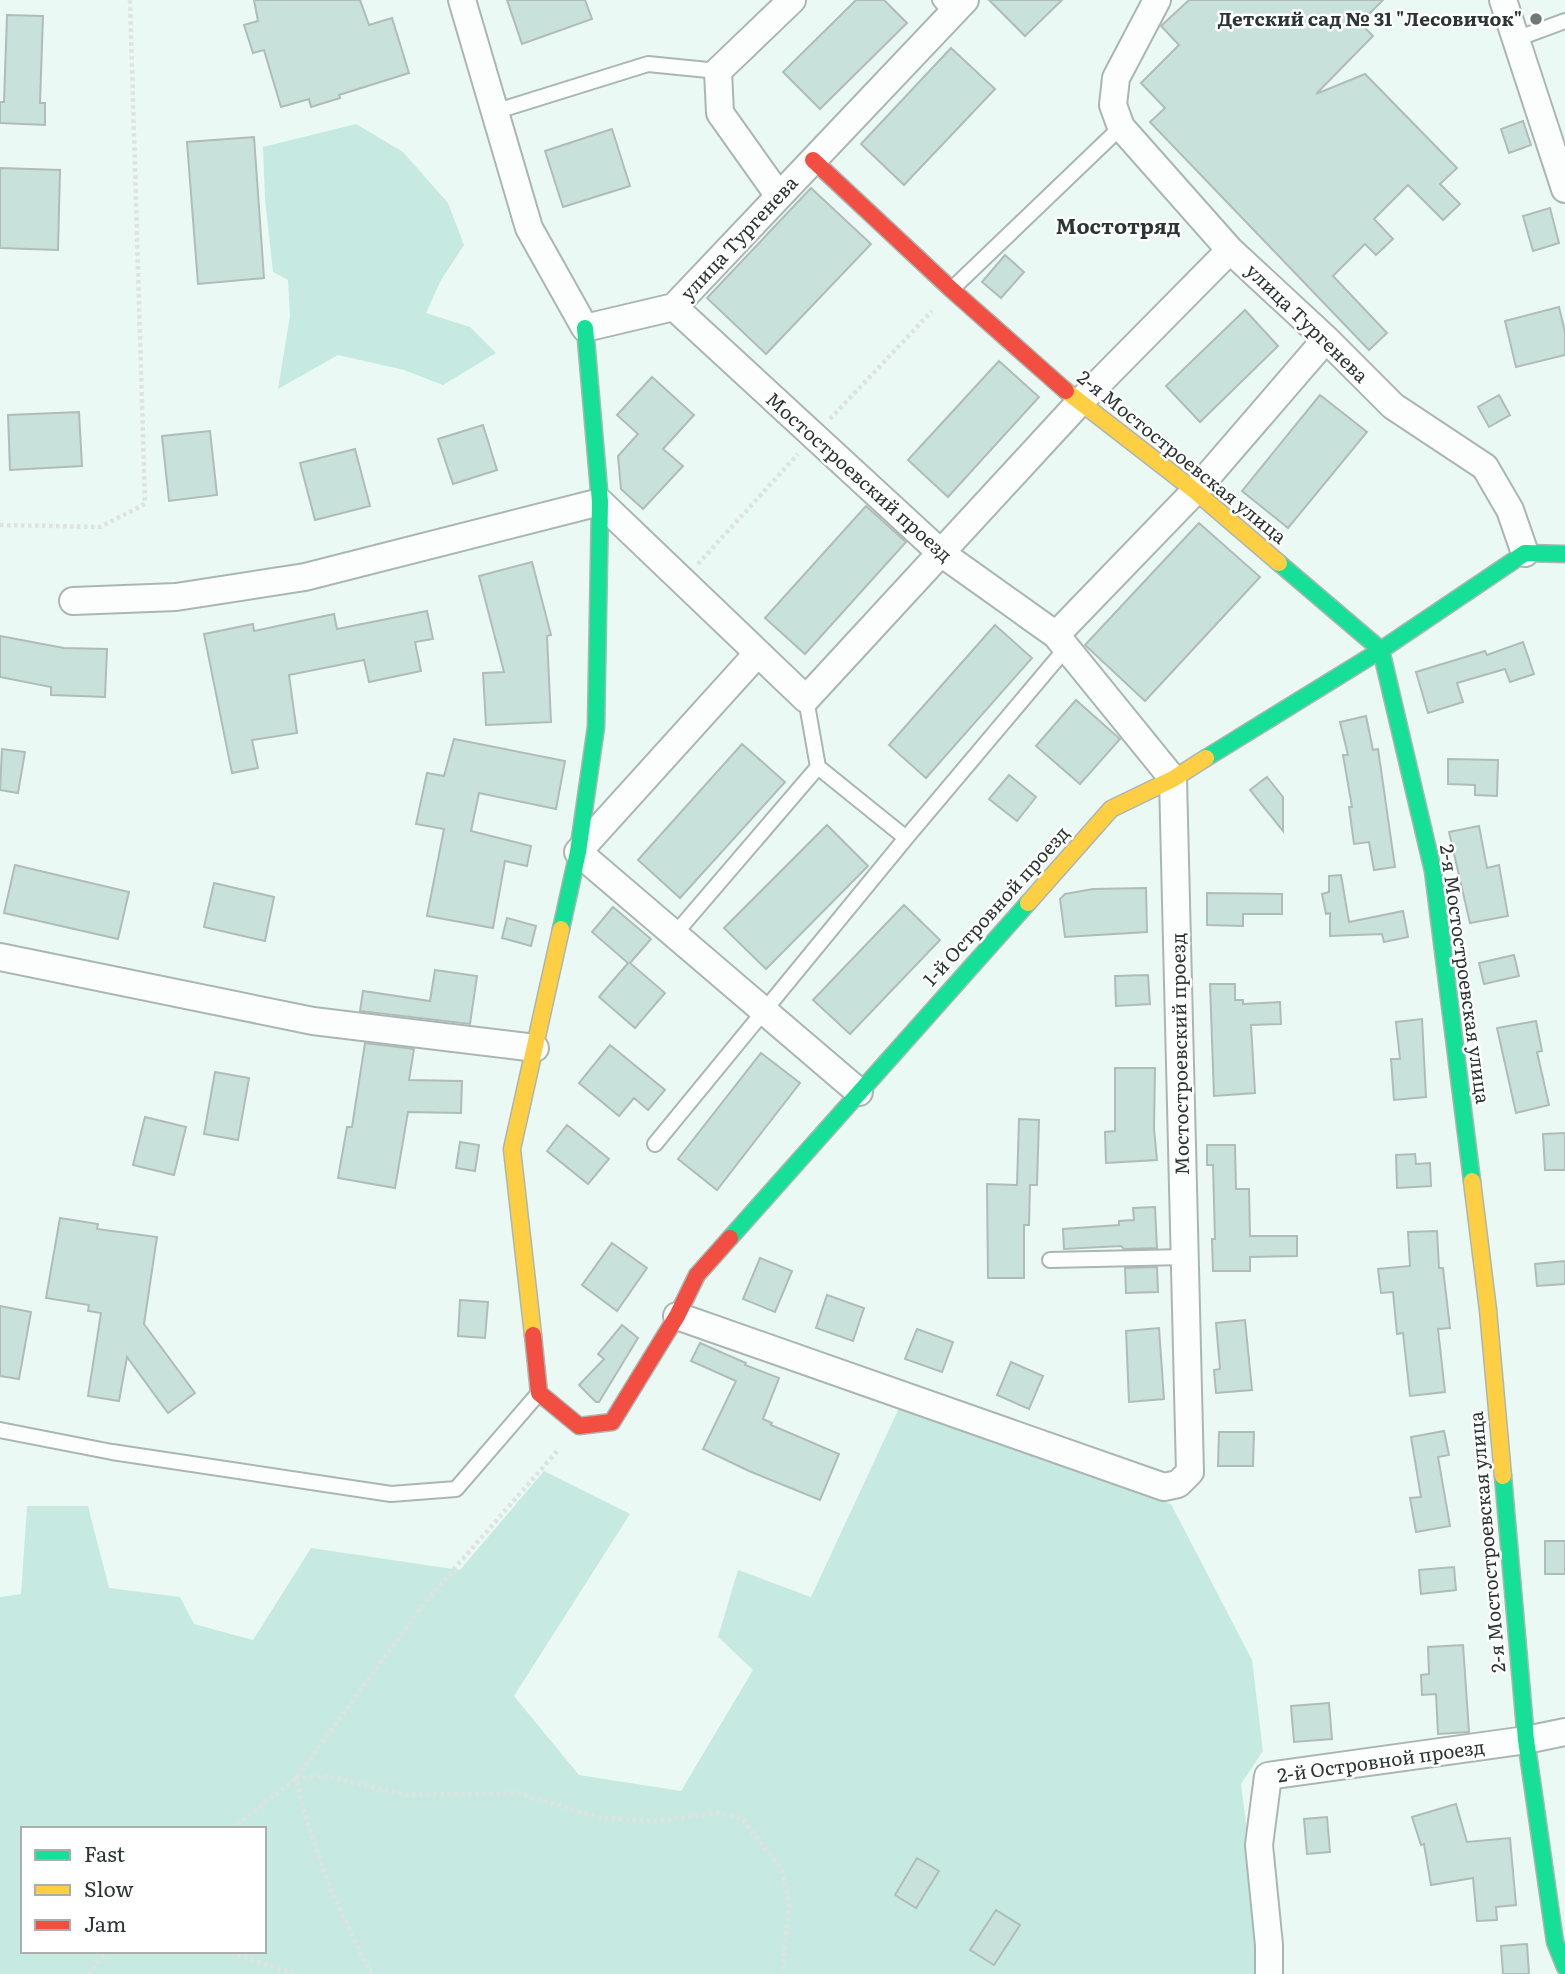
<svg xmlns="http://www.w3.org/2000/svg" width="1565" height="1974" viewBox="0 0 1565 1974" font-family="Literata,serif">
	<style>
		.green { fill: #c6eae1; fill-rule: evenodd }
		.building { fill: #c9e1db; stroke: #b0bcb9; stroke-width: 2 }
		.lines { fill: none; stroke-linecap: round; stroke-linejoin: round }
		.lane-casing { stroke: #abb6b3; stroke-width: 18 }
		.street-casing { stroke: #abb6b3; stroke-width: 30 }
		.fast-casing { stroke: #abb6b3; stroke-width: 19 }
		.slow-casing { stroke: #abb6b3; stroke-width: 19 }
		.jam-casing { stroke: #abb6b3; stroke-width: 19 }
		.path { stroke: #dee2e1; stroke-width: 4.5; stroke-dasharray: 3.5 3.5; stroke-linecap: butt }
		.lane { stroke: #fcfefd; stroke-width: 14 }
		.street { stroke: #fcfefd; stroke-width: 26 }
		.fast { stroke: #16e098; stroke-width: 16 }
		.slow { stroke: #ffcf43; stroke-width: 16 }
		.jam { stroke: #f24e42; stroke-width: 16 }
		.poi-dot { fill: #6e7a77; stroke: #fff; stroke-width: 2.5 }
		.labels { text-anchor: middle; stroke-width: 5; stroke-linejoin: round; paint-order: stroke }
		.poi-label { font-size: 19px; font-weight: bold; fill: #2b3533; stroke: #fff; text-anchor: end }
		.street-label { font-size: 19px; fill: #2b3533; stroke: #fff }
		.neighbourhood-label { font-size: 21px; font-weight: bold; fill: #2b3533; stroke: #fff }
	</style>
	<rect width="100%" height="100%" fill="#eaf9f4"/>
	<path class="green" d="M 356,124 L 403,152 L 448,203 L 464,245 L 441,280 L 426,313 L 470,327 L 496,353 L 443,385 L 404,370 L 338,355 L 278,389 L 290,316 L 288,280 L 273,272 L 265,199 L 263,147 Z
		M 900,1406 L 1171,1504 L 1252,1660 L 1263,1751 L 1241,1784 L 1261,1942 L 1262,1974 L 0,1974 L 0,1597 L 21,1594 L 27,1506 L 88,1506 L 109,1588 L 180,1597 L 194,1624 L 253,1640 L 311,1548 L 460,1570 L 544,1471 L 630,1514 L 514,1696 L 579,1775 L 681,1791 L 753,1670 L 718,1637 L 738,1570 L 811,1597 ZM 23,1829 L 264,1829 L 264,1951 L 23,1951 Z"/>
	<path class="building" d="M 254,0 L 360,0 L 369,25 L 392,18 L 409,73 L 339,95 L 340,98 L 311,107 L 309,99 L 281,107 L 264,50 L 253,53 L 244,25 L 258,21 Z
		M 507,0 L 585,0 L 592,19 L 522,44 Z
		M 856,0 L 884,0 L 907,23 L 820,109 L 783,72 Z
		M 989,0 L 1062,0 L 1025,36 Z
		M 1189,0 L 1383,0 L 1360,23 L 1373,36 L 1316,94 L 1365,74 L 1457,168 L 1440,184 L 1460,204 L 1443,220 L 1408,185 L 1374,219 L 1393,239 L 1376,255 L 1365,244 L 1333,276 L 1387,333 L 1369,350 L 1150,122 L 1165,108 L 1141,83 L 1179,45 L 1161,26 Z
		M 7,15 L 43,16 L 40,103 L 45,103 L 45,125 L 0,123 L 0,102 L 4,102 Z
		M 951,48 L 995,89 L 904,185 L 861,144 Z
		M 1523,121 L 1531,145 L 1509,153 L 1501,129 Z
		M 612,129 L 630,186 L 563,207 L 545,151 Z
		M 254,137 L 264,278 L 198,284 L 187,142 Z
		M 0,168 L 60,170 L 58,250 L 0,248 Z
		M 811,188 L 871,244 L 766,354 L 707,298 Z
		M 1550,208 L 1559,243 L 1533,251 L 1523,216 Z
		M 1005,255 L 1024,272 L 1001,298 L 982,282 Z
		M 1559,307 L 1565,332 L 1565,355 L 1516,367 L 1505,321 Z
		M 1245,310 L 1278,346 L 1200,422 L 1166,386 Z
		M 999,361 L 1039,397 L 948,497 L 908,460 Z
		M 652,377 L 694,415 L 663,449 L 683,466 L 643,509 L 621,489 L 618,456 L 638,434 L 617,415 Z
		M 1320,395 L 1367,432 L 1288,528 L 1242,491 Z
		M 1499,395 L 1510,415 L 1489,427 L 1478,407 Z
		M 79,412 L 82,466 L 10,470 L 8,415 Z
		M 483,425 L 497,470 L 453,484 L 438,439 Z
		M 210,431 L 217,495 L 169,501 L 162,436 Z
		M 355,449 L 370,506 L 315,520 L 300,463 Z
		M 866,506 L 906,542 L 805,654 L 765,618 Z
		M 1199,523 L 1260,577 L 1145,701 L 1085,645 Z
		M 532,562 L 551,635 L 547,636 L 551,722 L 486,725 L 483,673 L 504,672 L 479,576 Z
		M 427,611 L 433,639 L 415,642 L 421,671 L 369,682 L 364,660 L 289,675 L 297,733 L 252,740 L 258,768 L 232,773 L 204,634 L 253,624 L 254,631 L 334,614 L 337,629 Z
		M 995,625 L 1032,658 L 926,778 L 889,745 Z
		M 0,636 L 64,648 L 107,649 L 105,697 L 51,695 L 51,687 L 0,677 Z
		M 1523,642 L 1534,674 L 1510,682 L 1505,669 L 1457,683 L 1463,702 L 1428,713 L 1416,672 L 1485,651 L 1487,655 Z
		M 1076,700 L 1120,739 L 1080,784 L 1036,746 Z
		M 1366,716 L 1373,750 L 1378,749 L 1395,867 L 1374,870 L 1369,842 L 1354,844 L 1349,807 L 1352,807 L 1343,755 L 1348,755 L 1340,722 Z
		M 454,739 L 565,761 L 556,809 L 479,793 L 471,831 L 531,846 L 527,866 L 505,861 L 493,928 L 427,916 L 444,829 L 416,824 L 427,773 L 444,776 Z
		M 742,744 L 785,782 L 680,898 L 638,860 Z
		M 2,749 L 25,752 L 18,793 L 0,790 Z
		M 1448,759 L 1498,760 L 1497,796 L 1475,795 L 1475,785 L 1448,784 Z
		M 1009,775 L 1036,797 L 1017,821 L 989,799 Z
		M 1267,777 L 1283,797 L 1283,831 L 1250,790 Z
		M 827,825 L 868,866 L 766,969 L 724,928 Z
		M 1479,826 L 1487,868 L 1499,865 L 1508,916 L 1470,923 L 1449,832 Z
		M 15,865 L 129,892 L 118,939 L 4,913 Z
		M 1341,875 L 1349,922 L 1403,911 L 1408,937 L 1384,942 L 1382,934 L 1330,936 L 1330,913 L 1326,914 L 1322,894 L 1329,892 L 1329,876 Z
		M 214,883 L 274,897 L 265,941 L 204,927 Z
		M 1146,888 L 1147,932 L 1065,937 L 1060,899 L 1065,894 L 1093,889 Z
		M 1207,893 L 1282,894 L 1282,914 L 1243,914 L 1243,926 L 1207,925 Z
		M 904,905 L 940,940 L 850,1034 L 813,1000 Z
		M 613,907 L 651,939 L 630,963 L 665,993 L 635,1028 L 599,997 L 628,963 L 592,932 Z
		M 507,918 L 536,926 L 531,946 L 502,938 Z
		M 1514,955 L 1519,976 L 1484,984 L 1479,963 Z
		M 435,970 L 477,976 L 470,1024 L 360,1011 L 363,991 L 430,1001 Z
		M 1148,975 L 1150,1004 L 1116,1006 L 1115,976 Z
		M 1210,984 L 1235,984 L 1235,1000 L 1243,1000 L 1243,1004 L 1280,1002 L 1281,1024 L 1251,1025 L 1255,1093 L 1214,1096 Z
		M 1422,1019 L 1426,1097 L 1394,1100 L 1391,1059 L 1400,1059 L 1396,1022 Z
		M 1536,1021 L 1542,1051 L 1537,1052 L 1549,1105 L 1516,1113 L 1497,1028 Z
		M 365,1043 L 414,1049 L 409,1080 L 462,1081 L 461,1113 L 408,1112 L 395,1188 L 338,1178 L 347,1127 L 352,1127 Z
		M 610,1045 L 665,1090 L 648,1110 L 634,1098 L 619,1116 L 579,1083 Z
		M 761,1053 L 800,1083 L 717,1190 L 678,1159 Z
		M 1115,1068 L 1155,1068 L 1154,1129 L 1157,1160 L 1106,1163 L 1105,1132 L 1115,1131 Z
		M 215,1072 L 249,1078 L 238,1140 L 204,1134 Z
		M 145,1117 L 186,1127 L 174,1175 L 133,1165 Z
		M 1019,1119 L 1039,1120 L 1037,1185 L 1030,1185 L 1029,1225 L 1024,1225 L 1024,1278 L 988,1278 L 987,1184 L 1017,1185 Z
		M 567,1125 L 609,1159 L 588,1184 L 547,1151 Z
		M 1565,1133 L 1565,1170 L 1545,1170 L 1543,1134 Z
		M 460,1142 L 479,1145 L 475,1171 L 456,1168 Z
		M 1207,1145 L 1235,1145 L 1236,1189 L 1249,1189 L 1250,1236 L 1297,1236 L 1297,1256 L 1250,1257 L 1250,1271 L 1213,1271 L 1212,1239 L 1215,1239 L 1213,1165 L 1207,1165 Z
		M 1415,1154 L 1416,1164 L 1430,1163 L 1431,1186 L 1397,1188 L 1396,1155 Z
		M 1155,1207 L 1157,1248 L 1124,1249 L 1121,1246 L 1064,1249 L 1063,1229 L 1119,1225 L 1119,1221 L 1134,1220 L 1133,1208 Z
		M 60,1218 L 98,1224 L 97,1229 L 157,1237 L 144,1324 L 195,1393 L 168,1413 L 127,1357 L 119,1401 L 88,1396 L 101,1313 L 88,1311 L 89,1305 L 46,1298 Z
		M 1437,1231 L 1439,1268 L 1443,1268 L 1450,1328 L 1438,1329 L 1445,1392 L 1410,1396 L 1403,1333 L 1397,1334 L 1393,1292 L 1381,1293 L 1378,1269 L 1410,1266 L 1408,1232 Z
		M 612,1243 L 647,1268 L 617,1311 L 582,1285 Z
		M 760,1258 L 792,1271 L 775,1312 L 743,1299 Z
		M 1565,1261 L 1565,1284 L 1537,1286 L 1535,1264 Z
		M 1157,1267 L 1158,1292 L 1126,1293 L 1125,1268 Z
		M 827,1295 L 864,1308 L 853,1341 L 816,1328 Z
		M 460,1300 L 488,1302 L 485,1338 L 458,1336 Z
		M 0,1306 L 31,1312 L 19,1379 L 0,1376 Z
		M 1245,1320 L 1252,1390 L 1216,1393 L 1214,1370 L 1220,1369 L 1216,1323 Z
		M 622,1325 L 638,1338 L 599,1402 L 596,1402 L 579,1385 L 604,1359 L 598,1354 Z
		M 1159,1328 L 1164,1399 L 1129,1402 L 1126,1331 Z
		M 917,1329 L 953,1342 L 942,1372 L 905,1359 Z
		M 700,1343 L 746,1363 L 745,1365 L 779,1378 L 763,1419 L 772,1423 L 771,1425 L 839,1454 L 820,1500 L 749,1471 L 703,1449 L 736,1381 L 691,1361 Z
		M 1011,1362 L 1043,1376 L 1029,1409 L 997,1395 Z
		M 1444,1431 L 1449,1455 L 1438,1457 L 1450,1526 L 1416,1532 L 1410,1498 L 1421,1497 L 1411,1437 Z
		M 1219,1432 L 1254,1432 L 1253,1466 L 1218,1466 Z
		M 1545,1541 L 1565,1541 L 1565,1574 L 1545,1574 Z
		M 1454,1567 L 1456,1590 L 1421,1594 L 1419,1570 Z
		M 1463,1645 L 1469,1732 L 1438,1734 L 1436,1694 L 1422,1695 L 1421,1675 L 1429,1674 L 1428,1647 Z
		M 1329,1703 L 1332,1739 L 1294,1742 L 1291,1706 Z
		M 1456,1804 L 1467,1842 L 1510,1838 L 1516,1905 L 1496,1907 L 1497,1920 L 1477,1921 L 1473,1878 L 1431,1885 L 1424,1844 L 1421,1845 L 1412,1817 Z
		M 1327,1817 L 1330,1852 L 1307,1854 L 1304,1819 Z
		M 917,1858 L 939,1871 L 916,1908 L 895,1895 Z
		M 996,1910 L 1020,1925 L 994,1965 L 970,1950 Z
		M 1527,1944 L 1529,1974 L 1503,1974 L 1501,1946 Z"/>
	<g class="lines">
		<defs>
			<path id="lane" d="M 940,0 L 952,14
				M 1516,39 L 1565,21
				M 494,112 L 648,64 L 718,71
				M 953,288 L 1121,127
				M 906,838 L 1067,647
				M 674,935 L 818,767 L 806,699
				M 655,1144 L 906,838 L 818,767
				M 1050,1260 L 1185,1257
				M 0,1430 L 112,1452 L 391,1494 L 456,1489 L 538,1394"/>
			<path id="street" d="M 462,0 L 529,228 L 585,328 L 674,307 L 965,0
				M 1157,0 L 1116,78 L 1113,105 L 1121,127 L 1230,250 L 1326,339 L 1393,406 L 1485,467 L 1510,510 L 1525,553
				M 1503,0 L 1565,189
				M 779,196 L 720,113 L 718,71 L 792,0
				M 674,307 L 941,553 L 1056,635 L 1173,779 L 1190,1472 L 1178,1484 L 1164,1487 L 677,1316
				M 73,601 L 176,597 L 305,577 L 600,502 L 806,699 L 1079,403 L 1230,250
				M 1056,635 L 1195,491 L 1326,339
				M 758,653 L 578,852 L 859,1092
				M 0,957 L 313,1021 L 535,1048
				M 1269,1974 L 1269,1945 L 1259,1845 L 1268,1776 L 1526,1740 L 1565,1732"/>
			<path id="fast" d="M 1279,563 L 1381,650 L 1433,871 L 1472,1181
				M 1206,758 L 1381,650 L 1525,553 L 1565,554
				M 561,929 L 578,852 L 596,727 L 600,502 L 585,328
				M 730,1238 L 1028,903
				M 1503,1476 L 1526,1740 L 1555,1942 L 1565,1967"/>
			<path id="slow" d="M 1066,391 L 1195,491 L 1279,563
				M 1028,903 L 1111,809 L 1173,779 L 1206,758
				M 1472,1181 L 1488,1310 L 1503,1476
				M 533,1335 L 512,1149 L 561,929"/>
			<path id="jam" d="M 813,160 L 952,290 L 1066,391
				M 533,1335 L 539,1393 L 579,1426 L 612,1422 L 677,1316 L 697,1275 L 730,1238"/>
		</defs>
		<use href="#lane" class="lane-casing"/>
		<use href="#street" class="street-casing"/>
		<use href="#fast" class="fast-casing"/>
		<use href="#slow" class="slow-casing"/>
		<use href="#jam" class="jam-casing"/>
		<path class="path" d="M 830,419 L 932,311
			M 0,525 L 100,527 L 145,504 L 130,0
			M 698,564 L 798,454
			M 232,1829 L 296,1778 L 426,1601 L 559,1449
			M 224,1951 L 295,1974
			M 88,1974 L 108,1951
			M 371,1974 C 339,1911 311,1847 296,1778 L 326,1776 L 407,1795 L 518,1793 L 601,1818 L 656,1821 L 718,1813 L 742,1819 L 782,1870 L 789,1905 L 782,1974"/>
		<use href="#lane" class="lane"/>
		<use href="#street" class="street"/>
		<use href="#fast" class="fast"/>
		<use href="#slow" class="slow"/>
		<use href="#jam" class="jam"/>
	</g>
	<circle class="poi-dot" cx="1536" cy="19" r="7"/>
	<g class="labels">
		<g class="poi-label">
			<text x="1522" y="26">Детский сад № 31 "Лесовичок"</text>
		</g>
		<g class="street-label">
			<text transform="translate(739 238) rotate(-47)" y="7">улица Тургенева</text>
			<text transform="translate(1307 323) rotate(44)" y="7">улица Тургенева</text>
			<text transform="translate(1182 457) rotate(39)" y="7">2-я Мостостроевская улица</text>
			<text transform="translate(859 477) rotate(42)" y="7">Мостостроевский проезд</text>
			<text transform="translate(996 906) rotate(-48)" y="7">1-й Островной проезд</text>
			<text transform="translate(1465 974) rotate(82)" y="7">2-я Мостостроевская улица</text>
			<text transform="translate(1180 1054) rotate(-91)" y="7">Мостостроевский проезд</text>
			<text transform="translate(1487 1542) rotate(-95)" y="7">2-я Мостостроевская улица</text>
			<text transform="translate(1381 1761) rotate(-8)" y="7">2-й Островной проезд</text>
		</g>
		<g class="neighbourhood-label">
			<text x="1118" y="234">Мостотряд</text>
		</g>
	</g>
	<rect x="21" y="1827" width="245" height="126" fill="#ffffff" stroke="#aaaead" stroke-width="2"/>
	<rect x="35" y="1850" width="35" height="10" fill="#16e098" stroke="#aaaead" stroke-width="2"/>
	<text x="84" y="1862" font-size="21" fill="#2b3533">Fast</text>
	<rect x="35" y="1885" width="35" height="10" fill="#ffcf43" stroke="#aaaead" stroke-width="2"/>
	<text x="84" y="1897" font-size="21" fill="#2b3533">Slow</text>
	<rect x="35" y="1920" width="35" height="10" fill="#f24e42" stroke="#aaaead" stroke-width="2"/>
	<text x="84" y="1932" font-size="21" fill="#2b3533">Jam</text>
</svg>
